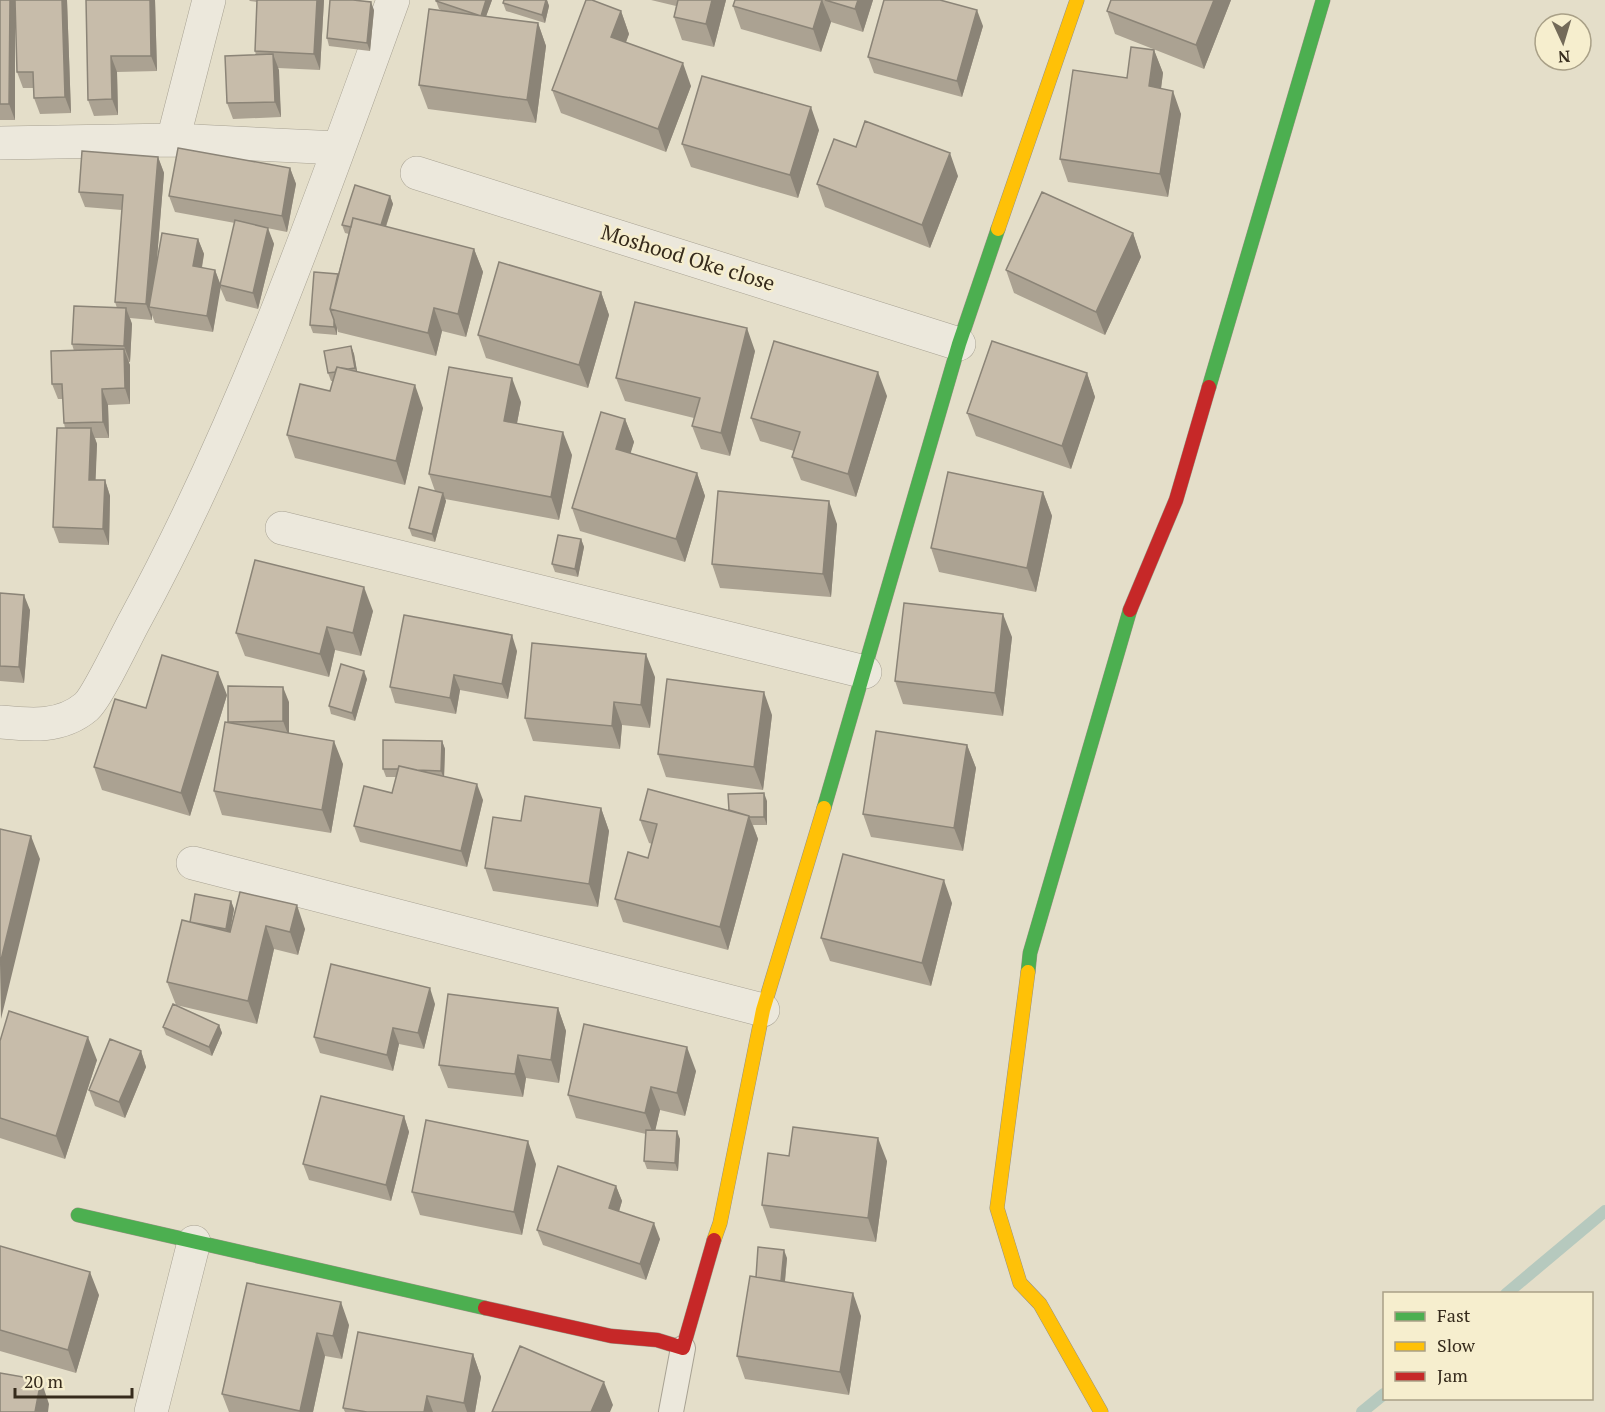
<svg xmlns="http://www.w3.org/2000/svg" width="1605" height="1412" viewBox="0 0 1605 1412" font-family="'PT Serif',serif">
	<style>
		.lines { fill: none; stroke-linecap: round; stroke-linejoin: round }
		.stream { stroke: #b6c9be; stroke-width: 12 }
		.lane-casing { stroke: #a8a293; stroke-width: 26 }
		.street-casing { stroke: #a8a293; stroke-width: 34 }
		.fast-casing { stroke: #989283; stroke-width: 15 }
		.slow-casing { stroke: #989283; stroke-width: 15 }
		.jam-casing { stroke: #989283; stroke-width: 15 }
		.lane { stroke: #ece8dc; stroke-width: 24 }
		.street { stroke: #ece8dc; stroke-width: 33 }
		.fast { stroke: #4caf50; stroke-width: 14 }
		.slow { stroke: #ffc107; stroke-width: 14 }
		.jam { stroke: #c62828; stroke-width: 14 }
		.wall { fill: #aba292 }
		.shaded-wall { fill: #8b8477 }
		.building { fill: #c7bcaa; stroke: #8b8477; stroke-width: 1.5 }
		.labels { text-anchor: middle; stroke-width: 5; stroke-linejoin: round; paint-order: stroke }
		.street-label { font-size: 21px; fill: #362b1c; stroke: #f6eece }
	</style>
	<rect width="100%" height="100%" fill="#e4dec9"/>
	<g class="lines">
		<path class="stream" d="M 1506,1294 L 1605,1211
			M 1362,1412 L 1384,1394"/>
		<defs>
			<path id="lane" d="M 671,1412 L 683,1348"/>
			<path id="street" d="M 173,140 L 209,0
				M 0,143 L 173,140 L 339,148
				M 417,173 L 959,344
				M 282,528 L 865,672
				M 0,722 C 31,725 61,728 86,707 C 97,698 126,636 135,620 C 242,423 317,210 393,0
				M 193,863 L 763,1010
				M 151,1412 L 194,1242"/>
			<path id="fast" d="M 1209,387 L 1323,0
				M 824,808 L 959,344 L 998,229
				M 1028,972 L 1030,953 L 1130,610
				M 78,1215 L 485,1308"/>
			<path id="slow" d="M 998,229 L 1077,0
				M 1028,972 L 997,1208 L 1020,1283 L 1040,1304 L 1101,1412
				M 714,1240 L 720,1223 L 763,1010 L 824,808"/>
			<path id="jam" d="M 1130,610 L 1176,500 L 1209,387
				M 485,1308 L 611,1336 L 657,1340 L 683,1348 L 714,1240"/>
		</defs>
		<use href="#lane" class="lane-casing"/>
		<use href="#street" class="street-casing"/>
		<use href="#fast" class="fast-casing"/>
		<use href="#slow" class="slow-casing"/>
		<use href="#jam" class="jam-casing"/>
		<use href="#lane" class="lane"/>
		<use href="#street" class="street"/>
		<use href="#fast" class="fast"/>
		<use href="#slow" class="slow"/>
		<use href="#jam" class="jam"/>
	</g>
	<path class="wall" d="M 0,0 L 67,0 L 71,113 L 40,114 L 34,98 L 34,88 L 23,88 L 17,72 L 15,3 L 15,120 L 0,120 Z
		M 86,0 L 155,0 L 157,71 L 117,72 L 118,115 L 94,116 L 88,100 Z
		M 249,0 L 324,0 L 320,70 L 278,68 L 281,117 L 233,119 L 227,103 L 256,55 L 255,51 L 257,2 L 250,1 Z
		M 436,0 L 492,0 L 486,16 L 538,23 L 546,46 L 536,123 L 428,109 L 419,85 L 443,11 L 439,9 L 436,1 Z
		M 504,0 L 547,0 L 549,6 L 545,23 L 506,11 L 503,3 Z
		M 651,0 L 726,0 L 714,47 L 682,40 L 674,17 L 676,6 Z
		M 735,0 L 873,0 L 863,32 L 831,22 L 821,52 L 741,29 L 733,6 Z
		M 1111,0 L 1231,0 L 1204,69 L 1115,34 L 1107,11 Z
		M 374,10 L 370,51 L 329,46 L 327,38 Z
		M 621,11 L 629,34 L 626,42 L 691,86 L 666,152 L 561,113 L 552,90 Z
		M 983,26 L 962,97 L 874,73 L 868,57 Z
		M 1154,50 L 1163,73 L 1161,89 L 1181,114 L 1168,197 L 1068,182 L 1060,159 L 1127,78 Z
		M 819,130 L 798,198 L 691,167 L 682,144 Z
		M 856,147 L 958,176 L 930,248 L 825,207 L 817,184 Z
		M 158,157 L 164,173 L 156,269 L 198,239 L 204,254 L 202,268 L 215,270 L 220,284 L 235,223 L 175,212 L 169,196 L 290,168 L 296,184 L 287,232 L 267,228 L 274,244 L 258,309 L 226,301 L 220,287 L 213,332 L 155,323 L 152,315 L 152,320 L 130,318 L 132,324 L 130,362 L 128,362 L 130,365 L 130,404 L 108,405 L 109,438 L 95,438 L 97,444 L 95,480 L 105,480 L 110,496 L 109,545 L 59,543 L 53,527 L 65,428 L 64,423 L 63,399 L 58,399 L 52,384 L 74,351 L 72,344 L 117,308 L 115,302 L 122,210 L 85,207 L 79,192 Z
		M 390,196 L 393,204 L 386,227 L 474,249 L 483,272 L 466,337 L 442,331 L 436,356 L 338,332 L 337,328 L 337,335 L 313,333 L 310,325 L 338,274 L 349,234 L 345,233 L 342,225 Z
		M 1133,233 L 1141,257 L 1105,335 L 1014,293 L 1006,270 Z
		M 601,292 L 609,315 L 588,388 L 486,358 L 478,335 Z
		M 351,346 L 354,354 L 357,372 L 423,408 L 405,485 L 295,458 L 287,435 L 330,391 L 333,381 L 331,381 L 328,373 Z
		M 755,351 L 730,456 L 701,449 L 692,426 L 694,418 L 625,401 L 616,378 Z
		M 1087,373 L 1095,397 L 1071,469 L 976,436 L 967,413 Z
		M 887,396 L 856,497 L 801,480 L 792,457 L 794,451 L 760,441 L 751,418 Z
		M 521,402 L 517,423 L 572,455 L 559,520 L 445,499 L 446,501 L 435,542 L 412,536 L 409,528 L 435,491 L 429,474 Z
		M 625,419 L 634,442 L 630,453 L 697,473 L 705,496 L 685,562 L 580,531 L 572,508 Z
		M 1043,492 L 1052,516 L 1036,592 L 939,572 L 931,548 Z
		M 837,524 L 831,597 L 720,588 L 712,564 Z
		M 581,539 L 584,547 L 578,577 L 555,572 L 552,564 Z
		M 0,593 L 30,610 L 24,683 L 0,681 Z
		M 373,611 L 361,656 L 335,650 L 329,677 L 245,656 L 236,633 Z
		M 1012,637 L 1003,716 L 903,704 L 895,681 Z
		M 517,651 L 508,699 L 460,690 L 456,714 L 395,703 L 390,687 Z
		M 655,677 L 650,728 L 622,725 L 620,749 L 533,741 L 525,718 Z
		M 367,679 L 355,721 L 331,714 L 329,706 Z
		M 227,695 L 190,816 L 102,790 L 94,767 L 146,708 Z
		M 289,702 L 289,733 L 343,764 L 331,833 L 222,815 L 214,791 L 228,722 Z
		M 772,715 L 763,790 L 666,777 L 658,754 Z
		M 442,741 L 445,749 L 444,776 L 483,800 L 467,867 L 360,842 L 354,826 L 392,793 L 396,777 L 386,777 L 383,769 Z
		M 967,745 L 976,768 L 963,851 L 871,837 L 863,814 Z
		M 767,801 L 767,825 L 753,825 L 758,839 L 728,950 L 623,922 L 615,899 L 648,858 L 652,844 L 649,843 L 640,820 L 729,810 Z
		M 601,808 L 609,831 L 598,907 L 493,891 L 485,868 L 521,821 Z
		M 240,892 L 305,929 L 298,955 L 274,949 L 257,1024 L 176,1005 L 167,982 L 190,922 L 231,901 L 234,909 L 230,931 L 230,932 Z
		M 952,903 L 931,986 L 830,961 L 821,938 Z
		M 435,1004 L 424,1049 L 399,1044 L 393,1071 L 320,1053 L 314,1037 Z
		M 558,1008 L 566,1031 L 559,1083 L 526,1078 L 523,1097 L 448,1088 L 439,1065 Z
		M 219,1025 L 222,1033 L 212,1056 L 166,1035 L 163,1027 Z
		M 0,1041 L 97,1060 L 65,1159 L 0,1138 Z
		M 141,1051 L 146,1067 L 125,1118 L 95,1106 L 89,1090 Z
		M 696,1071 L 685,1116 L 660,1110 L 655,1130 L 680,1139 L 678,1171 L 647,1169 L 644,1161 L 646,1134 L 576,1118 L 568,1095 Z
		M 404,1116 L 409,1132 L 391,1201 L 309,1180 L 303,1164 Z
		M 789,1156 L 887,1161 L 876,1242 L 770,1228 L 762,1205 Z
		M 536,1164 L 522,1235 L 420,1215 L 412,1192 Z
		M 616,1186 L 622,1201 L 619,1212 L 660,1239 L 646,1280 L 543,1245 L 537,1230 Z
		M 0,1246 L 99,1295 L 76,1373 L 0,1351 Z
		M 787,1258 L 785,1282 L 861,1316 L 849,1395 L 745,1379 L 737,1356 L 756,1277 Z
		M 247,1283 L 349,1325 L 342,1359 L 325,1356 L 313,1412 L 229,1412 L 222,1394 Z
		M 473,1354 L 481,1377 L 475,1412 L 345,1412 L 343,1408 Z"/>
	<path class="shaded-wall" d="M 10,0 L 15,0 L 15,120 L 9,104 Z
		M 62,0 L 67,0 L 71,113 L 65,97 Z
		M 150,0 L 155,0 L 157,71 L 151,56 Z
		M 317,0 L 324,0 L 320,70 L 314,54 Z
		M 486,0 L 492,0 L 483,25 L 480,16 Z
		M 546,0 L 547,0 L 549,6 L 545,23 L 542,15 Z
		M 712,0 L 726,0 L 714,47 L 706,24 Z
		M 822,0 L 831,22 L 821,52 L 813,29 Z
		M 858,0 L 873,0 L 863,32 L 855,9 Z
		M 1214,0 L 1231,0 L 1204,69 L 1196,45 Z
		M 371,2 L 374,10 L 370,51 L 367,43 Z
		M 977,10 L 983,26 L 962,97 L 957,81 Z
		M 621,11 L 629,34 L 619,60 L 611,37 Z
		M 538,23 L 546,46 L 536,123 L 527,100 Z
		M 1154,50 L 1163,73 L 1158,110 L 1149,86 Z
		M 273,54 L 279,70 L 281,117 L 275,102 Z
		M 111,56 L 117,72 L 118,115 L 112,99 Z
		M 683,63 L 691,86 L 666,152 L 658,129 Z
		M 1173,91 L 1181,114 L 1168,197 L 1160,174 Z
		M 811,107 L 819,130 L 798,198 L 790,175 Z
		M 950,153 L 958,176 L 930,248 L 922,225 Z
		M 158,157 L 164,173 L 153,308 L 149,307 L 152,315 L 152,320 L 146,304 Z
		M 290,168 L 296,184 L 287,232 L 282,216 Z
		M 390,196 L 393,204 L 380,244 L 377,236 Z
		M 268,228 L 274,244 L 258,309 L 253,293 Z
		M 1133,233 L 1141,257 L 1105,335 L 1096,312 Z
		M 198,239 L 204,254 L 199,282 L 193,266 Z
		M 474,249 L 483,272 L 466,337 L 458,314 Z
		M 215,270 L 221,286 L 213,332 L 207,316 Z
		M 601,292 L 609,315 L 588,388 L 579,365 Z
		M 126,308 L 132,324 L 130,362 L 124,346 Z
		M 434,308 L 442,331 L 436,356 L 428,333 Z
		M 334,320 L 337,328 L 337,335 L 334,327 Z
		M 747,328 L 755,351 L 730,456 L 721,433 Z
		M 351,346 L 354,354 L 358,376 L 355,368 Z
		M 124,349 L 130,365 L 130,404 L 125,388 Z
		M 878,372 L 887,396 L 856,497 L 848,474 Z
		M 1087,373 L 1095,397 L 1071,469 L 1062,446 Z
		M 512,378 L 521,402 L 513,444 L 504,421 Z
		M 415,385 L 423,408 L 405,485 L 396,461 Z
		M 102,389 L 108,405 L 109,438 L 103,422 Z
		M 625,419 L 634,442 L 625,472 L 616,449 Z
		M 91,428 L 97,444 L 95,496 L 89,480 Z
		M 563,432 L 572,455 L 559,520 L 551,497 Z
		M 697,473 L 705,496 L 685,562 L 676,539 Z
		M 105,480 L 110,496 L 109,545 L 103,529 Z
		M 1043,492 L 1052,516 L 1036,592 L 1027,568 Z
		M 443,493 L 446,501 L 435,542 L 432,534 Z
		M 829,501 L 837,524 L 831,597 L 823,574 Z
		M 581,539 L 584,547 L 578,577 L 575,569 Z
		M 364,587 L 373,611 L 361,656 L 353,633 Z
		M 24,595 L 30,610 L 24,683 L 19,667 Z
		M 1003,614 L 1012,637 L 1003,716 L 995,693 Z
		M 327,627 L 335,650 L 329,677 L 320,654 Z
		M 512,635 L 517,651 L 508,699 L 502,684 Z
		M 646,654 L 655,677 L 650,728 L 641,705 Z
		M 364,671 L 367,679 L 355,721 L 352,713 Z
		M 218,672 L 227,695 L 190,816 L 181,793 Z
		M 454,675 L 460,690 L 456,714 L 450,698 Z
		M 283,687 L 289,702 L 289,737 L 283,721 Z
		M 764,692 L 772,715 L 763,790 L 754,767 Z
		M 614,702 L 622,725 L 620,749 L 612,726 Z
		M 334,741 L 343,764 L 331,833 L 322,810 Z
		M 442,741 L 445,749 L 444,779 L 441,771 Z
		M 967,745 L 976,768 L 963,851 L 954,828 Z
		M 477,784 L 483,800 L 467,867 L 461,851 Z
		M 764,793 L 767,801 L 767,825 L 764,817 Z
		M 601,808 L 609,831 L 598,907 L 589,884 Z
		M 749,816 L 758,839 L 728,950 L 720,927 Z
		M 31,836 L 40,859 L 1,1019 L 0,964 Z
		M 944,880 L 952,903 L 931,986 L 922,963 Z
		M 231,901 L 234,909 L 229,937 L 226,929 Z
		M 297,905 L 305,929 L 298,955 L 290,932 Z
		M 266,926 L 274,949 L 257,1024 L 248,1001 Z
		M 430,988 L 435,1004 L 424,1049 L 418,1033 Z
		M 558,1008 L 566,1031 L 559,1083 L 551,1060 Z
		M 219,1025 L 222,1033 L 212,1056 L 209,1047 Z
		M 393,1028 L 399,1044 L 393,1071 L 387,1055 Z
		M 88,1037 L 97,1060 L 65,1159 L 56,1136 Z
		M 687,1047 L 696,1071 L 685,1116 L 677,1093 Z
		M 141,1051 L 146,1067 L 125,1118 L 119,1102 Z
		M 518,1055 L 526,1078 L 523,1097 L 515,1074 Z
		M 651,1087 L 660,1110 L 654,1136 L 645,1113 Z
		M 404,1116 L 409,1132 L 391,1201 L 386,1185 Z
		M 677,1131 L 680,1139 L 678,1171 L 675,1163 Z
		M 878,1138 L 887,1161 L 876,1242 L 868,1218 Z
		M 528,1141 L 536,1164 L 522,1235 L 514,1212 Z
		M 616,1186 L 622,1201 L 615,1224 L 609,1208 Z
		M 654,1223 L 660,1239 L 646,1280 L 640,1264 Z
		M 784,1250 L 787,1258 L 784,1290 L 781,1282 Z
		M 90,1272 L 99,1295 L 76,1373 L 68,1350 Z
		M 853,1293 L 861,1316 L 849,1395 L 840,1372 Z
		M 341,1302 L 349,1325 L 342,1359 L 333,1336 Z
		M 317,1333 L 325,1356 L 313,1412 L 300,1412 L 300,1411 Z
		M 473,1354 L 481,1377 L 475,1412 L 467,1412 L 464,1403 Z
		M 41,1380 L 49,1404 L 48,1412 L 35,1412 Z
		M 604,1382 L 613,1405 L 610,1412 L 591,1412 Z
		M 427,1396 L 433,1412 L 424,1412 Z"/>
	<path class="building" d="M 0,0 L 10,0 L 9,104 L 0,104 Z
		M 15,0 L 62,0 L 65,97 L 34,98 L 33,72 L 17,72 Z
		M 86,0 L 150,0 L 151,56 L 111,56 L 112,99 L 88,100 Z
		M 257,0 L 317,0 L 314,54 L 255,51 Z
		M 330,0 L 353,0 L 371,2 L 367,43 L 327,38 Z
		M 436,0 L 486,0 L 481,16 L 436,1 Z
		M 504,0 L 546,0 L 542,15 L 503,3 Z
		M 586,0 L 592,0 L 621,11 L 611,37 L 683,63 L 658,129 L 552,90 Z
		M 678,0 L 712,0 L 706,24 L 674,17 Z
		M 735,0 L 822,0 L 813,29 L 733,6 Z
		M 825,0 L 858,0 L 855,9 Z
		M 884,0 L 940,0 L 977,10 L 957,81 L 868,57 Z
		M 1111,0 L 1214,0 L 1196,45 L 1107,11 Z
		M 429,9 L 538,23 L 527,100 L 419,85 Z
		M 1131,47 L 1154,50 L 1149,86 L 1173,91 L 1160,174 L 1060,159 L 1073,70 L 1127,78 Z
		M 273,54 L 275,102 L 227,103 L 225,56 Z
		M 702,76 L 811,107 L 790,175 L 682,144 Z
		M 865,121 L 950,153 L 922,225 L 817,184 L 834,139 L 856,147 Z
		M 178,148 L 290,168 L 282,216 L 169,196 Z
		M 82,151 L 158,157 L 146,304 L 115,302 L 123,195 L 79,192 Z
		M 355,185 L 390,196 L 381,225 L 353,218 L 351,227 L 342,225 Z
		M 1042,192 L 1133,233 L 1096,312 L 1006,270 Z
		M 353,218 L 474,249 L 458,314 L 434,308 L 428,333 L 330,309 Z
		M 235,220 L 268,228 L 253,293 L 220,285 Z
		M 162,233 L 198,239 L 193,266 L 215,270 L 207,316 L 149,307 Z
		M 499,262 L 601,292 L 579,365 L 478,335 Z
		M 314,272 L 338,274 L 330,309 L 334,320 L 334,327 L 310,325 Z
		M 635,302 L 747,328 L 721,433 L 692,426 L 700,398 L 616,378 Z
		M 74,306 L 126,308 L 124,346 L 72,344 Z
		M 774,341 L 878,372 L 848,474 L 792,457 L 800,432 L 751,418 Z
		M 992,341 L 1087,373 L 1062,446 L 967,413 Z
		M 351,346 L 355,368 L 348,369 L 337,367 L 335,372 L 328,373 L 324,351 Z
		M 124,349 L 125,388 L 102,389 L 103,422 L 64,423 L 62,384 L 52,384 L 51,351 Z
		M 337,367 L 415,385 L 396,461 L 287,435 L 300,384 L 330,391 Z
		M 449,367 L 512,378 L 504,421 L 563,432 L 551,497 L 429,474 Z
		M 601,412 L 625,419 L 616,449 L 697,473 L 676,539 L 572,508 Z
		M 57,428 L 91,428 L 89,480 L 105,480 L 103,529 L 53,527 Z
		M 948,472 L 1043,492 L 1027,568 L 931,548 Z
		M 419,487 L 443,493 L 432,534 L 409,528 Z
		M 718,491 L 829,501 L 823,574 L 712,564 Z
		M 558,535 L 581,539 L 575,569 L 552,564 Z
		M 255,560 L 364,587 L 353,633 L 327,627 L 320,654 L 236,633 Z
		M 0,593 L 24,595 L 19,667 L 0,666 Z
		M 904,603 L 1003,614 L 995,693 L 895,681 Z
		M 404,615 L 512,635 L 502,684 L 454,675 L 450,698 L 390,687 Z
		M 532,643 L 646,654 L 641,705 L 614,702 L 612,726 L 525,718 Z
		M 162,655 L 218,672 L 181,793 L 94,767 L 115,699 L 146,708 Z
		M 341,664 L 364,671 L 352,713 L 329,706 Z
		M 667,679 L 764,692 L 754,767 L 658,754 Z
		M 228,686 L 283,687 L 283,721 L 228,722 Z
		M 225,722 L 334,741 L 322,810 L 214,791 Z
		M 876,731 L 967,745 L 954,828 L 863,814 Z
		M 383,740 L 442,741 L 441,771 L 417,770 L 399,766 L 398,769 L 383,769 Z
		M 399,766 L 477,784 L 461,851 L 354,826 L 364,786 L 392,793 Z
		M 648,789 L 749,816 L 720,927 L 615,899 L 628,852 L 648,858 L 657,824 L 640,820 Z
		M 764,793 L 764,817 L 750,817 L 749,816 L 729,810 L 728,794 Z
		M 525,796 L 601,808 L 589,884 L 485,868 L 493,817 L 521,821 Z
		M 0,829 L 31,836 L 0,964 Z
		M 843,854 L 944,880 L 922,963 L 821,938 Z
		M 240,892 L 297,905 L 290,932 L 266,926 L 248,1001 L 167,982 L 182,920 L 230,932 Z
		M 195,894 L 231,901 L 226,929 L 190,922 Z
		M 331,964 L 430,988 L 418,1033 L 393,1028 L 387,1055 L 314,1037 Z
		M 448,994 L 558,1008 L 551,1060 L 518,1055 L 515,1074 L 439,1065 Z
		M 173,1004 L 219,1025 L 209,1047 L 163,1027 Z
		M 9,1011 L 88,1037 L 56,1136 L 0,1118 L 0,1041 Z
		M 584,1024 L 687,1047 L 677,1093 L 651,1087 L 645,1113 L 568,1095 Z
		M 110,1039 L 141,1051 L 119,1102 L 89,1090 Z
		M 321,1096 L 404,1116 L 386,1185 L 303,1164 Z
		M 426,1120 L 528,1141 L 514,1212 L 412,1192 Z
		M 793,1127 L 878,1138 L 868,1218 L 762,1205 L 768,1153 L 789,1156 Z
		M 646,1130 L 677,1131 L 675,1163 L 644,1161 Z
		M 558,1166 L 616,1186 L 609,1208 L 654,1223 L 640,1264 L 537,1230 Z
		M 0,1246 L 90,1272 L 68,1350 L 0,1330 Z
		M 758,1247 L 784,1250 L 781,1281 L 756,1277 Z
		M 750,1276 L 853,1293 L 840,1372 L 737,1356 Z
		M 247,1283 L 341,1302 L 333,1336 L 317,1333 L 300,1411 L 222,1394 Z
		M 358,1332 L 473,1354 L 464,1403 L 427,1396 L 424,1412 L 367,1412 L 343,1408 Z
		M 520,1346 L 604,1382 L 591,1412 L 492,1412 Z
		M 0,1373 L 41,1380 L 35,1412 L 0,1412 Z"/>
	<g class="labels">
		<g class="street-label">
			<text transform="translate(688 258) rotate(17)" y="7">Moshood Oke close</text>
		</g>
	</g>
	<rect x="1383" y="1292" width="210" height="108" fill="#f6eece" stroke="#a9a087" stroke-width="1.5"/>
	<rect x="1395" y="1312" width="30" height="9" fill="#4caf50" stroke="#a9a087" stroke-width="1.5"/>
	<text x="1437" y="1322" font-size="18" fill="#362b1c">Fast</text>
	<rect x="1395" y="1342" width="30" height="9" fill="#ffc107" stroke="#a9a087" stroke-width="1.5"/>
	<text x="1437" y="1352" font-size="18" fill="#362b1c">Slow</text>
	<rect x="1395" y="1372" width="30" height="9" fill="#c62828" stroke="#a9a087" stroke-width="1.5"/>
	<text x="1437" y="1382" font-size="18" fill="#362b1c">Jam</text>
	<g transform="translate(1563 42) rotate(176)"><circle r="28" fill="#f6eece" stroke="#a9a087" stroke-width="1.5"/>
	<path d="M0-4.5L10 22L0 15L-10 22Z" fill="#736a59"/>
	<text y="-9" font-size="16" font-weight="bold" text-anchor="middle" fill="#362b1c">N</text>
	</g>
	<path d="M15 1388v9h117v-9" fill="none" stroke="#362b1c" stroke-width="3"/>
	<text x="24" y="1388" font-size="18" fill="#362b1c" stroke="#f6eece" stroke-width="4.5" paint-order="stroke">20 m</text>
</svg>
